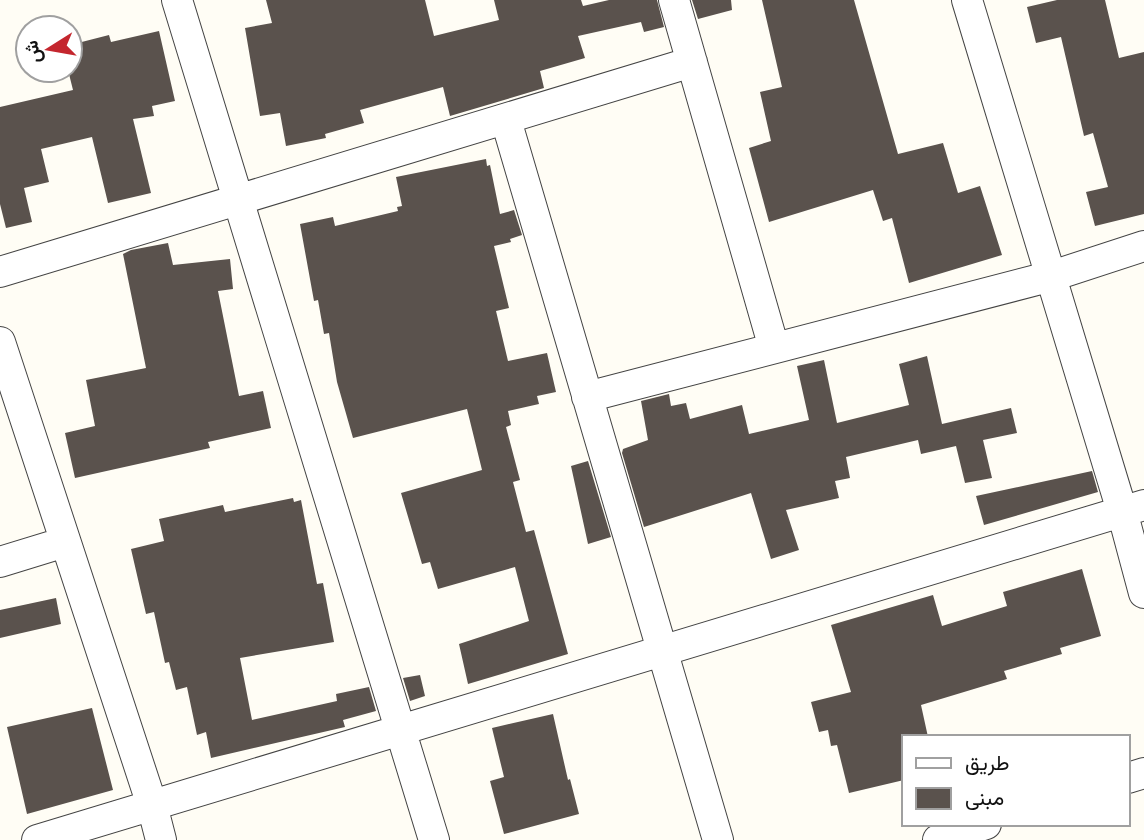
<svg xmlns="http://www.w3.org/2000/svg" width="1144" height="840" viewBox="0 0 1144 840" font-family="'Source Serif 4',Vazirmatn,serif">
	<style>
		.building { fill: #5a524d }
		.lines { fill: none; stroke-linecap: round; stroke-linejoin: round }
		.street-casing { stroke: #444; stroke-width: 32 }
		.street { stroke: #fff; stroke-width: 30 }
	</style>
	<rect width="100%" height="100%" fill="#fffdf5"/>
	<path class="building" d="M 266,0 L 425,0 L 434,36 L 499,20 L 494,0 L 581,0 L 583,6 L 609,0 L 657,0 L 664,27 L 644,32 L 641,22 L 578,36 L 585,58 L 540,71 L 544,88 L 450,116 L 443,87 L 360,110 L 364,123 L 325,134 L 326,138 L 286,146 L 280,113 L 260,116 L 245,28 L 272,23 Z
		M 692,0 L 731,0 L 732,10 L 698,19 Z
		M 762,0 L 854,0 L 898,154 L 943,143 L 958,193 L 980,186 L 1002,255 L 909,283 L 892,218 L 883,221 L 873,190 L 769,222 L 749,148 L 771,141 L 760,92 L 782,87 Z
		M 1057,0 L 1105,0 L 1119,58 L 1144,52 L 1144,214 L 1095,226 L 1086,192 L 1108,187 L 1093,133 L 1084,136 L 1061,37 L 1036,43 L 1027,7 Z
		M 159,31 L 175,101 L 152,106 L 154,116 L 133,119 L 151,193 L 108,203 L 92,137 L 41,149 L 49,182 L 24,188 L 32,222 L 6,228 L 0,204 L 0,107 L 73,90 L 68,70 L 70,70 L 70,45 L 109,35 L 111,42 Z
		M 486,159 L 487,166 L 490,165 L 500,214 L 514,210 L 522,235 L 510,239 L 511,242 L 494,246 L 509,308 L 496,311 L 508,361 L 547,353 L 556,392 L 537,396 L 539,404 L 508,411 L 511,425 L 506,427 L 520,480 L 513,482 L 526,532 L 534,530 L 568,654 L 468,684 L 459,644 L 529,621 L 515,567 L 438,589 L 430,562 L 422,564 L 401,493 L 482,470 L 467,409 L 353,438 L 337,382 L 329,333 L 324,334 L 318,300 L 314,301 L 300,224 L 333,217 L 335,226 L 398,211 L 397,207 L 402,206 L 396,177 Z
		M 168,243 L 173,265 L 230,259 L 233,289 L 218,291 L 239,396 L 263,391 L 271,428 L 208,442 L 210,448 L 75,478 L 65,433 L 95,426 L 86,380 L 146,368 L 123,254 L 131,250 Z
		M 927,356 L 942,424 L 1011,408 L 1017,433 L 983,440 L 992,478 L 965,483 L 956,446 L 921,454 L 918,440 L 846,457 L 850,478 L 835,481 L 839,498 L 786,510 L 799,550 L 771,559 L 751,493 L 644,527 L 622,453 L 623,449 L 648,440 L 641,401 L 669,394 L 671,406 L 686,403 L 690,419 L 742,405 L 749,434 L 809,420 L 797,366 L 824,360 L 837,423 L 909,405 L 899,364 Z
		M 588,461 L 611,537 L 588,544 L 571,466 Z
		M 1092,471 L 1098,492 L 984,525 L 976,496 Z
		M 293,498 L 294,502 L 301,500 L 317,584 L 323,583 L 334,642 L 240,658 L 252,720 L 337,701 L 336,694 L 369,687 L 376,711 L 343,720 L 345,727 L 211,758 L 206,732 L 197,735 L 187,687 L 176,690 L 169,662 L 165,663 L 154,612 L 146,614 L 131,549 L 164,541 L 159,519 L 223,505 L 225,512 Z
		M 1082,569 L 1101,636 L 1060,648 L 1062,654 L 1004,671 L 1007,679 L 921,705 L 928,737 L 904,737 L 904,780 L 849,793 L 837,745 L 831,746 L 828,730 L 819,732 L 811,702 L 851,692 L 831,625 L 933,595 L 942,626 L 1007,606 L 1003,592 Z
		M 56,598 L 61,624 L 0,638 L 0,610 Z
		M 420,675 L 425,696 L 410,701 L 403,678 Z
		M 92,708 L 113,790 L 27,814 L 7,727 Z
		M 553,714 L 568,780 L 570,779 L 579,814 L 504,834 L 490,781 L 504,777 L 492,728 Z"/>
	<g class="lines">
		<defs>
			<path id="street" d="M 177,0 L 434,840
				M 674,0 L 774,348
				M 967,0 L 1122,511 L 1144,593
				M 506,120 L 718,840
				M 0,272 L 692,62
				M 0,342 L 152,805 L 161,840
				M 587,397 L 1052,276 L 1144,246
				M 0,562 L 65,542
				M 1128,778 L 1144,773
				M 37,840 L 1144,505
				M 938,840 L 986,824"/>
		</defs>
		<use href="#street" class="street-casing"/>
		<use href="#street" class="street"/>
	</g>
	<rect x="902" y="735" width="228" height="91" fill="#ffffff" stroke="#a0a0a0" stroke-width="2"/>
	<rect x="916" y="758" width="35" height="10" fill="#ffffff" stroke="#a0a0a0" stroke-width="2"/>
	<text x="965" y="770" font-size="21" fill="#111111">طريق</text>
	<rect x="916" y="788" width="35" height="21" fill="#5a524d" stroke="#a0a0a0" stroke-width="2"/>
	<text x="965" y="805" font-size="21" fill="#111111">مبنى</text>
	<g transform="translate(49 49) rotate(259)"><circle r="33" fill="#ffffff" stroke="#a0a0a0" stroke-width="2"/>
	<path d="M0-5L12 26L0 18L-12 26Z" fill="#c4262e"/>
	<text y="-10" font-size="19" font-weight="bold" text-anchor="middle" fill="#111111">ش</text>
	</g>
</svg>
